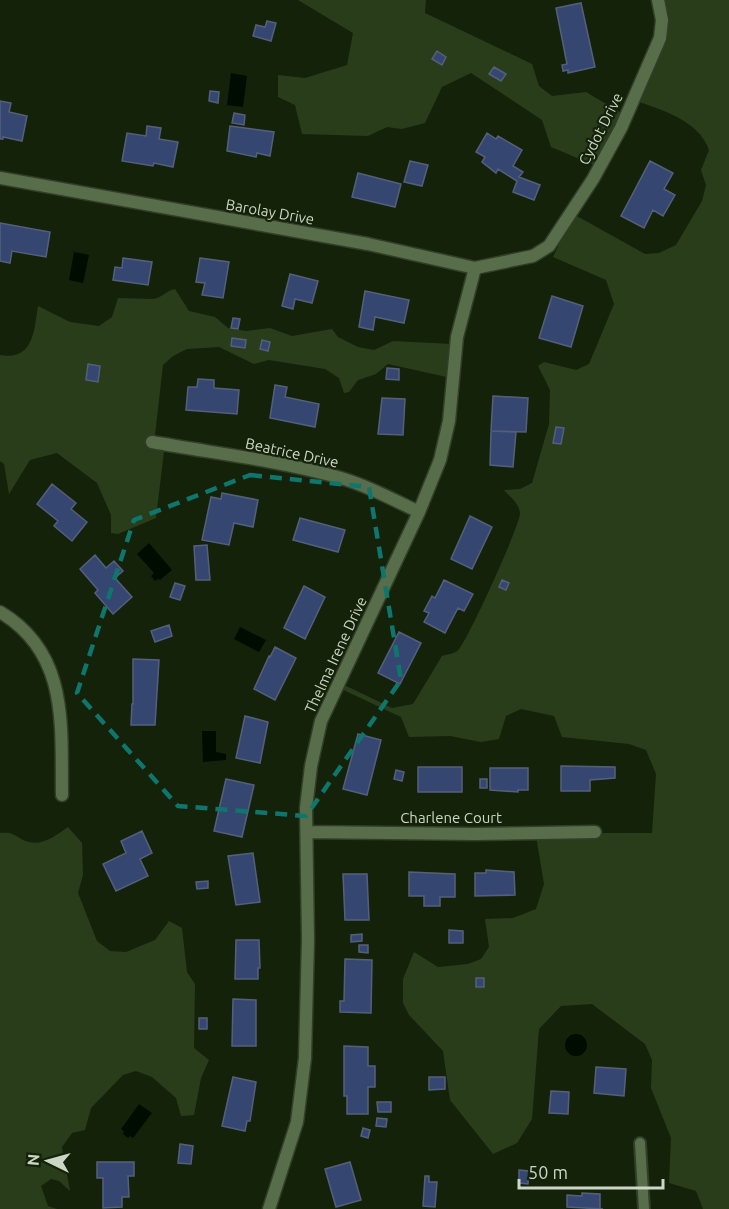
<svg xmlns="http://www.w3.org/2000/svg" width="729" height="1209" viewBox="0 0 729 1209" font-family="Ubuntu,sans-serif">
	<style>
		.green { fill: #293d1b }
		.water { fill: #010c00 }
		.building { fill: #354770; stroke: #54607b; stroke-width: 1.5 }
		.lines { fill: none; stroke-linecap: round; stroke-linejoin: round }
		.service-casing { stroke: #313f28; stroke-width: 14 }
		.minor-casing { stroke: #313f28; stroke-width: 15 }
		.service { stroke: #586e4b; stroke-width: 10 }
		.minor { stroke: #586e4b; stroke-width: 12 }
		.marked { fill: none; stroke: #0f766e; stroke-width: 4.5; stroke-dasharray: 12 8; stroke-linejoin: round }
		.labels { text-anchor: middle; stroke-width: 4.5; stroke-linejoin: round; paint-order: stroke }
		.street-label { font-size: 15px; fill: #ccd6c6; stroke: #14220a }
	</style>
	<rect width="100%" height="100%" fill="#14220a"/>
	<path class="green" d="M 298,0 L 426,0 L 425,13 L 532,64 L 539,86 L 552,96 L 586,92 L 623,114 L 596,166 L 551,147 L 542,120 L 471,73 L 442,87 L 425,123 L 402,129 L 387,127 L 368,136 L 302,134 L 295,105 L 278,97 L 278,75 L 305,78 L 347,65 L 353,33 Z
		M 655,0 L 729,0 L 729,1209 L 703,1209 L 696,1191 L 669,1183 L 671,1138 L 651,1088 L 652,1060 L 645,1044 L 592,1004 L 561,1006 L 539,1029 L 532,1119 L 517,1143 L 493,1154 L 450,1100 L 443,1051 L 409,1015 L 403,1003 L 403,979 L 414,952 L 438,967 L 468,964 L 481,959 L 489,947 L 485,919 L 513,918 L 536,909 L 544,884 L 536,836 L 540,833 L 652,833 L 656,774 L 646,750 L 629,744 L 562,737 L 554,716 L 521,709 L 506,716 L 499,739 L 481,742 L 450,736 L 409,737 L 401,717 L 337,687 L 340,683 L 392,708 L 413,704 L 442,656 C 448,654 455,654 459,649 C 469,638 521,523 520,513 C 519,503 510,497 504,490 L 520,489 L 532,483 L 549,424 L 550,390 L 538,366 L 544,362 L 576,370 L 589,364 L 614,304 L 606,280 L 553,257 L 571,219 L 575,215 L 645,254 L 659,253 L 676,245 L 702,201 L 706,185 L 701,170 L 709,150 C 699,120 661,110 634,100 L 659,39 Z
		M 175,289 L 189,311 L 215,317 L 228,328 L 246,331 L 270,328 L 292,336 L 332,329 L 338,337 L 358,347 L 374,350 L 393,341 L 452,344 L 451,378 L 388,364 L 376,374 L 358,380 L 349,392 L 344,393 L 339,378 L 325,369 L 269,360 L 254,364 L 219,347 L 187,349 L 173,356 L 163,365 L 155,435 L 165,443 L 156,518 L 118,534 L 111,533 L 111,515 L 97,483 L 57,453 L 30,460 L 9,494 L 4,464 L 0,461 L 0,355 C 34,361 34,330 38,306 L 70,322 L 99,326 L 112,317 L 118,298 L 154,299 C 163,297 167,290 175,289 Z
		M 68,827 L 82,843 L 83,875 L 78,893 L 97,941 L 110,951 L 126,952 L 155,940 L 169,921 L 182,928 L 187,972 L 195,984 L 194,1048 L 209,1060 L 201,1078 L 194,1115 L 181,1116 L 176,1098 L 152,1077 L 136,1071 L 123,1075 L 91,1108 L 85,1130 L 72,1133 L 62,1147 L 70,1191 L 59,1181 L 51,1179 L 41,1186 L 48,1206 L 57,1209 L 0,1209 L 0,833 C 13,832 12,834 23,840 C 40,848 54,837 68,827 Z"/>
	<path class="water" d="M 231,73 L 247,76 L 243,107 L 227,105 Z
		M 74,252 L 89,255 L 83,283 L 69,280 Z
		M 149,543 L 172,570 L 160,580 L 158,579 L 155,581 L 151,576 L 154,573 L 137,554 Z
		M 240,627 L 266,640 L 259,652 L 234,639 Z
		M 202,731 L 216,731 L 216,752 L 226,754 L 226,760 L 203,762 Z
		M565 1045a11 11 0 1 1 22 0a11 11 0 1 1-22 0Z
		M 139,1104 L 152,1113 L 133,1138 L 130,1136 L 128,1138 L 123,1134 L 124,1131 L 121,1129 Z"/>
	<path class="building" d="M 581,3 L 595,67 L 568,73 L 568,70 L 563,71 L 562,65 L 567,64 L 556,8 Z
		M 267,21 L 276,23 L 271,41 L 253,36 L 256,25 L 265,27 Z
		M 437,51 L 446,57 L 442,65 L 432,59 Z
		M 494,67 L 506,74 L 501,81 L 489,74 Z
		M 210,91 L 219,92 L 218,103 L 209,101 Z
		M 0,101 L 11,103 L 9,112 L 27,116 L 22,141 L 3,137 L 3,139 L 0,139 Z
		M 234,113 L 245,115 L 244,125 L 232,123 Z
		M 147,126 L 161,128 L 159,139 L 178,142 L 173,167 L 154,163 L 153,166 L 122,161 L 127,133 L 146,136 Z
		M 230,126 L 274,132 L 270,156 L 257,153 L 256,157 L 227,151 Z
		M 487,133 L 496,139 L 498,136 L 522,150 L 513,166 L 523,172 L 519,177 L 540,185 L 534,200 L 513,192 L 517,181 L 498,169 L 496,173 L 482,162 L 485,157 L 476,152 Z
		M 410,161 L 428,165 L 422,186 L 404,182 Z
		M 650,161 L 673,173 L 664,189 L 675,195 L 663,216 L 653,210 L 644,228 L 621,216 Z
		M 358,173 L 401,184 L 395,207 L 352,197 Z
		M 0,223 L 50,232 L 46,257 L 12,251 L 10,263 L 0,261 Z
		M 123,258 L 152,262 L 148,285 L 113,280 L 115,267 L 122,268 Z
		M 200,258 L 229,262 L 223,298 L 202,295 L 205,283 L 196,282 Z
		M 290,274 L 318,281 L 312,303 L 295,299 L 293,309 L 282,306 Z
		M 365,291 L 409,300 L 404,323 L 375,317 L 373,330 L 359,327 Z
		M 552,296 L 583,306 L 571,347 L 539,338 Z
		M 233,318 L 240,319 L 238,329 L 231,328 Z
		M 232,338 L 246,340 L 245,348 L 231,346 Z
		M 262,340 L 270,342 L 268,351 L 260,349 Z
		M 88,364 L 100,366 L 98,382 L 86,380 Z
		M 387,368 L 399,369 L 399,380 L 386,379 Z
		M 198,379 L 214,380 L 214,388 L 239,390 L 237,414 L 186,410 L 188,387 L 197,387 Z
		M 275,385 L 287,387 L 285,397 L 319,404 L 315,427 L 270,418 Z
		M 493,396 L 528,398 L 526,432 L 491,431 Z
		M 382,398 L 405,399 L 403,435 L 378,434 Z
		M 556,427 L 564,428 L 561,444 L 553,443 Z
		M 491,431 L 516,432 L 513,467 L 490,465 Z
		M 52,484 L 76,503 L 71,509 L 87,522 L 72,541 L 54,526 L 58,521 L 37,504 Z
		M 222,493 L 258,500 L 253,527 L 234,523 L 229,545 L 202,540 L 211,497 L 221,499 Z
		M 470,516 L 492,527 L 472,569 L 451,559 Z
		M 300,518 L 345,530 L 338,552 L 293,540 Z
		M 207,545 L 210,580 L 196,580 L 194,546 Z
		M 95,555 L 106,568 L 114,561 L 123,571 L 115,578 L 132,597 L 113,614 L 95,593 L 98,590 L 80,569 Z
		M 444,580 L 473,594 L 464,611 L 458,608 L 445,633 L 424,622 L 429,613 L 424,611 L 432,596 L 435,598 Z
		M 502,580 L 509,583 L 506,590 L 499,587 Z
		M 175,583 L 185,586 L 180,600 L 170,597 Z
		M 304,586 L 325,597 L 305,639 L 284,628 Z
		M 169,625 L 172,636 L 155,642 L 151,631 Z
		M 399,632 L 421,643 L 400,684 L 378,673 Z
		M 275,647 L 296,658 L 275,700 L 254,689 L 269,656 L 270,657 Z
		M 133,659 L 159,660 L 155,725 L 131,725 L 132,704 L 133,704 Z
		M 245,716 L 268,722 L 260,763 L 236,758 Z
		M 358,734 L 381,740 L 367,795 L 343,789 Z
		M 561,766 L 615,767 L 615,778 L 590,780 L 590,791 L 561,791 Z
		M 418,767 L 462,767 L 462,792 L 418,792 Z
		M 490,768 L 528,768 L 528,790 L 518,790 L 518,792 L 490,790 Z
		M 396,770 L 404,772 L 402,781 L 394,779 Z
		M 226,779 L 254,785 L 242,837 L 214,831 Z
		M 480,779 L 487,779 L 487,788 L 480,788 Z
		M 142,831 L 152,853 L 140,859 L 148,876 L 116,891 L 103,864 L 126,853 L 121,841 Z
		M 253,853 L 260,902 L 236,905 L 228,856 Z
		M 486,870 L 514,872 L 515,895 L 475,896 L 475,873 L 486,873 Z
		M 409,872 L 455,874 L 455,897 L 440,897 L 440,906 L 424,906 L 424,896 L 409,896 Z
		M 343,874 L 367,874 L 369,920 L 345,920 Z
		M 208,881 L 208,888 L 197,889 L 196,882 Z
		M 449,930 L 463,931 L 463,943 L 449,943 Z
		M 362,934 L 362,941 L 351,942 L 351,935 Z
		M 236,940 L 259,940 L 260,968 L 258,968 L 258,979 L 235,979 Z
		M 359,945 L 368,945 L 368,953 L 359,952 Z
		M 345,959 L 372,960 L 371,1013 L 340,1012 L 340,1001 L 344,1001 Z
		M 476,978 L 484,978 L 484,987 L 476,987 Z
		M 233,999 L 256,1000 L 256,1046 L 232,1046 Z
		M 199,1018 L 207,1018 L 207,1029 L 199,1029 Z
		M 344,1046 L 368,1047 L 368,1066 L 375,1066 L 375,1087 L 368,1087 L 368,1114 L 347,1114 L 347,1096 L 344,1096 Z
		M 596,1067 L 626,1069 L 624,1096 L 594,1093 Z
		M 233,1077 L 256,1082 L 250,1121 L 247,1121 L 245,1131 L 222,1126 Z
		M 429,1077 L 445,1077 L 445,1089 L 429,1090 Z
		M 551,1091 L 569,1092 L 568,1114 L 549,1113 Z
		M 377,1102 L 391,1102 L 391,1112 L 378,1112 Z
		M 377,1118 L 387,1119 L 386,1127 L 376,1126 Z
		M 363,1128 L 370,1130 L 368,1138 L 361,1136 Z
		M 180,1144 L 193,1146 L 191,1164 L 178,1163 Z
		M 97,1162 L 134,1162 L 134,1176 L 128,1176 L 129,1197 L 122,1197 L 122,1207 L 103,1208 L 103,1178 L 97,1178 Z
		M 350,1162 L 361,1200 L 336,1207 L 325,1169 Z
		M 519,1170 L 529,1171 L 528,1184 L 519,1183 Z
		M 425,1176 L 429,1176 L 429,1182 L 437,1182 L 435,1207 L 423,1206 Z
		M 582,1193 L 600,1194 L 600,1209 L 603,1209 L 567,1207 L 567,1195 L 582,1196 Z"/>
	<g class="lines">
		<defs>
			<path id="service" d="M 640,1143 L 644,1209"/>
			<path id="minor" d="M 0,178 L 368,244 L 475,268 L 533,256 L 549,246 L 593,179 L 621,128 L 660,38 L 662,20 L 658,0
				M 152,442 C 213,453 275,460 334,476 C 364,484 392,499 419,512
				M 0,612 C 69,653 61,725 62,795
				M 307,832 L 474,834 L 595,832
				M 269,1209 L 297,1122 L 305,1058 L 308,940 L 306,808 L 311,766 L 321,721 L 419,512 L 440,460 L 449,421 L 457,337 L 475,268"/>
		</defs>
		<use href="#service" class="service-casing"/>
		<use href="#minor" class="minor-casing"/>
		<use href="#service" class="service"/>
		<use href="#minor" class="minor"/>
	</g>
	<path class="marked" d="M 250,475 L 369,487 L 401,680 L 306,816 L 178,806 L 77,693 L 134,520 Z"/>
	<g class="labels">
		<g class="street-label">
			<text transform="translate(601 129) rotate(-63)" y="5">Cydot Drive</text>
			<text transform="translate(270 212) rotate(10)" y="5">Barolay Drive</text>
			<text transform="translate(292 453) rotate(12)" y="5">Beatrice Drive</text>
			<text transform="translate(336 655) rotate(-65)" y="5">Thelma Irene Drive</text>
			<text x="451" y="823">Charlene Court</text>
		</g>
	</g>
	<g transform="translate(48 1161) rotate(275)" stroke="#14220a" stroke-width="4.5" paint-order="stroke">
	<path d="M0-4.5L10 22L0 15L-10 22Z" fill="#ccd6c6"/>
	<text y="-9" font-size="16" font-weight="bold" text-anchor="middle" fill="#ccd6c6">N</text>
	</g>
	<path d="M519 1179v9h144v-9" fill="none" stroke="#ccd6c6" stroke-width="3"/>
	<text x="528" y="1179" font-size="18" fill="#ccd6c6" stroke="#14220a" stroke-width="4.5" paint-order="stroke">50 m</text>
</svg>
